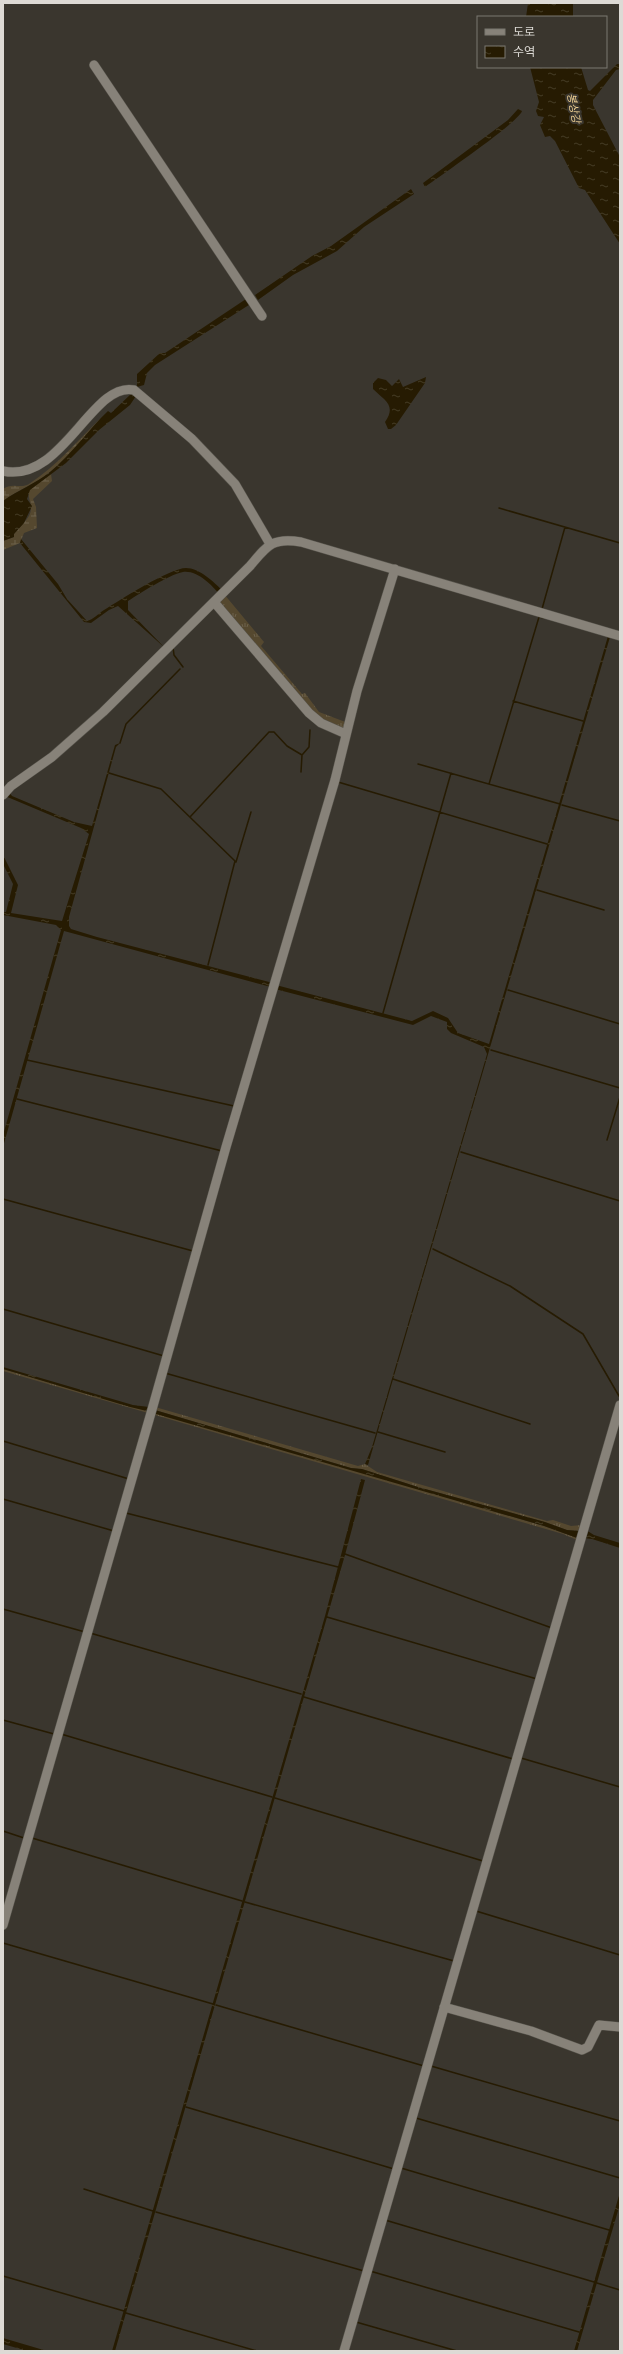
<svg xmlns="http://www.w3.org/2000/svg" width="623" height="2354" viewBox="0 0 623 2354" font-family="'Work Sans','Noto Sans KR',sans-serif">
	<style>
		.grass { fill: url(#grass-tufts) }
		.wetland { fill: url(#wetland-marsh) }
		.water { fill: url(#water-ripples) }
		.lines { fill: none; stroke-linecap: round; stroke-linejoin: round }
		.stream { stroke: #261b02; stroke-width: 1.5 }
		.minor-casing { stroke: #56534b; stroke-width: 10 }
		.minor { stroke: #878279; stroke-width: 9 }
		.labels { text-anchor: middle; stroke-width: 4; stroke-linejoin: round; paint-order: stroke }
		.water-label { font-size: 11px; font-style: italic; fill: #ecce92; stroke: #3a362e }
	</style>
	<defs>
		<pattern id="grass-tufts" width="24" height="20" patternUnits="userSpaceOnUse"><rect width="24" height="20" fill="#55482f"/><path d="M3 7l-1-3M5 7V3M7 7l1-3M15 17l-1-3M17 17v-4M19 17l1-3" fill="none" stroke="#6d624c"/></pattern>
		<pattern id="wetland-marsh" width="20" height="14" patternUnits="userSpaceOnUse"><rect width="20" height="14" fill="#55482f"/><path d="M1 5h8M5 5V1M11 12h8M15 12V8" fill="none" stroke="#6d624c"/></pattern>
		<pattern id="water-ripples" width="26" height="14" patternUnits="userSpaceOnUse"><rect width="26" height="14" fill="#261b02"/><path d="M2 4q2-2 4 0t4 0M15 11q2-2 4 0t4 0" fill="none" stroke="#453c26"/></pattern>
	</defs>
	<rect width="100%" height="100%" fill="#3a362e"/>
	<path class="grass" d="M 224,594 L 264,642 L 261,646 L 302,694 L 305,693 L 319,712 L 348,723 L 343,730 L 319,718 L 276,672 L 219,601 Z
		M 3,1369 L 147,1411 L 148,1413 L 3,1371 Z
		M 155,1407 L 358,1466 L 365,1464 L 377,1472 L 547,1521 L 553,1520 L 571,1526 L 582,1525 L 580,1531 L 567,1530 L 545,1522 L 418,1487 L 362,1469 L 351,1468 L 155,1410 Z
		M 156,1412 L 544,1526 L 577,1538 L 577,1540 L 563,1534 L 155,1415 Z"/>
	<path class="wetland" d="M 102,417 C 83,437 66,462 42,478 C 29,486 15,492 3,501 L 3,489 C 12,482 21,489 29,484 C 57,466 79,439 102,417 Z
		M 51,474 L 52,481 L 33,499 L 36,507 L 37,528 L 24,533 L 20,543 L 3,550 L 3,541 L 14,537 L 14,534 C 19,527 31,518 31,509 C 31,500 28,500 29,490 Z"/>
	<path class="water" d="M 528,3 L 573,3 L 573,17 L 526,17 Z
		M 617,64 L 620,64 L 620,69 L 616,70 L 593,100 L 593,105 L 620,157 L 620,244 L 585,190 L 579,188 L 555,141 L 550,136 L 545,137 L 540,125 L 544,117 L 538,116 L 536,111 L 539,102 L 530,67 L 581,67 L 588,90 L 590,91 Z
		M 518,109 L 522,111 C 519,122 440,176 425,187 L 423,183 L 508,120 Z
		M 411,189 L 414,194 L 364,227 L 337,251 L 293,275 L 258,300 L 255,295 L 312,256 L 331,246 Z
		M 249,297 L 252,303 L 155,365 L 147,373 L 144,385 L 137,387 L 137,374 L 160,353 L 165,353 Z
		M 426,377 L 425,383 L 396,425 L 391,429 L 388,429 L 385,422 C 397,405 384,400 373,389 L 373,383 L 378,378 L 386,380 L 392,386 L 399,379 L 403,387 Z
		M 132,393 L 136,396 L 130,405 L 99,430 L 66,463 L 30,490 L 27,499 L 32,506 L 24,523 L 14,534 L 14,537 L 3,541 L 3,501 C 18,490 35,484 50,472 C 72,454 88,430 108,411 L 111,413 Z
		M 21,539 L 58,584 L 67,599 L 87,621 C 93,620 99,613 104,610 C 120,600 170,568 186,568 C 199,568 214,582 222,590 L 219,594 C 212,585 197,570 183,572 C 168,575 141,593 128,601 L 128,610 L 165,648 L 118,606 L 109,610 L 91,623 L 84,622 L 24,548 L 20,543 Z
		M 608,636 L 610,637 L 368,1465 L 365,1464 L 372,1447 L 487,1054 L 484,1047 L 451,1033 L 447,1029 L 447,1022 L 431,1016 L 413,1025 L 275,989 L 276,985 L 412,1021 L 433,1011 L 448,1018 L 458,1033 L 489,1044 Z
		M 120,743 L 116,747 L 69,917 L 69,926 L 71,929 L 97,937 L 273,983 L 271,987 L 64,931 L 3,1147 L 3,1135 L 61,930 L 56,925 L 3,915 L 3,912 L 6,912 L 13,884 L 3,864 L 3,855 L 18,885 L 11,913 L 62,921 L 89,834 L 81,828 L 5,796 L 9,792 L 12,796 L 74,822 L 92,826 L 115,745 Z
		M 3,1367 L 133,1405 L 149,1407 L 147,1411 L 130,1407 L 3,1369 Z
		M 155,1410 L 351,1468 L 362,1469 L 418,1487 L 545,1522 L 567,1530 L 580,1531 L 577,1538 L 544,1526 L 156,1414 Z
		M 361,1479 L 365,1480 L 345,1555 L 115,2351 L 112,2351 L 325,1616 Z
		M 586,1530 L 594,1535 L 620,1543 L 620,1548 L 592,1539 L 583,1538 Z
		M 620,2192 L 620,2204 L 577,2351 L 574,2351 Z
		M 3,2338 L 47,2351 L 27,2351 L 3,2344 Z"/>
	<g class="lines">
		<path class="stream" d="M 499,508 L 620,543
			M 542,609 L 565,527
			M 173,647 L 174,655 L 183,667
			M 513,701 L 583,721
			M 120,743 L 126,724 L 180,669
			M 418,764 L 560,804
			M 301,772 L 302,755
			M 109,773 L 161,789 L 235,861 L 208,965
			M 338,782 L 547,844
			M 489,784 L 539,617 L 544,618
			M 562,805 L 620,821
			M 190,817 L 269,732 L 274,732 L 287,746 L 302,755 L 309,747 L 310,730
			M 236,862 L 251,812
			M 537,890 L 604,910
			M 508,990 L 620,1024
			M 383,1013 L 451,773
			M 491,1050 L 620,1088
			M 27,1060 L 234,1106
			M 17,1099 L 222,1151
			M 607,1140 L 620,1097
			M 461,1152 L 620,1201
			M 3,1199 L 193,1251
			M 433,1249 L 510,1286 L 583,1334 L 619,1396
			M 3,1309 L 164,1356
			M 165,1373 L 375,1433
			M 393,1379 L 530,1424
			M 378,1432 L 445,1452
			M 3,1441 L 129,1479
			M 3,1499 L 114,1531
			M 126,1513 L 338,1567
			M 345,1554 L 552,1628
			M 3,1609 L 85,1632
			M 327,1617 L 537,1679
			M 90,1633 L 301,1694
			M 304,1697 L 513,1759
			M 3,1720 L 54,1734
			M 61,1734 L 272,1797
			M 521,1758 L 620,1787
			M 275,1798 L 483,1861
			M 3,1831 L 24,1838
			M 32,1838 L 242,1901
			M 245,1902 L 454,1961
			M 476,1911 L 620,1955
			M 3,1943 L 213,2004
			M 216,2005 L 424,2066
			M 431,2066 L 620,2121
			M 186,2107 L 394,2169
			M 416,2118 L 620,2178
			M 401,2168 L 609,2230
			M 84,2189 L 153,2211
			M 156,2212 L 364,2271
			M 385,2220 L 594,2282
			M 370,2271 L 579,2332
			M 3,2276 L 124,2311
			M 597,2283 L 620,2290
			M 126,2313 L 257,2351
			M 356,2322 L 457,2351"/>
		<defs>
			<path id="minor" d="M 94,65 L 262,316
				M 3,471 C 62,484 92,381 134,390 L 192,439 L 235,484 L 270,544
				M 214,602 L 309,713 L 321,723 L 346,734
				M 3,795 L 11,786 L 52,757 L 103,712 L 250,566 C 267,546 272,537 301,542 L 620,636
				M 3,1925 L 153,1406 L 226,1147 L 335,780 L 357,691 L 395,569
				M 444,2007 L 531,2031 L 582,2050 L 588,2047 L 599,2025 L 620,2027
				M 344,2351 L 620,1405"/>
		</defs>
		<use href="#minor" class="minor-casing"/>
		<use href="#minor" class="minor"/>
	</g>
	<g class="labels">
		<g class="water-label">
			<text transform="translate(574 108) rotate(79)" y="4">봉상강</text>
		</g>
	</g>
	<rect width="623" height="2354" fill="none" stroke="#dddad5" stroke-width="8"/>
	<rect x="477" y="16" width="130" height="52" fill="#3a362e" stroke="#7b7871"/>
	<rect x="485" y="29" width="20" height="6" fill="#878279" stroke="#7b7871"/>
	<text x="513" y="36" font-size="12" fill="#dddad5">도로</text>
	<rect x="485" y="46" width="20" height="12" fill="url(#water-ripples)" stroke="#7b7871"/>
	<text x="513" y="56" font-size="12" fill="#dddad5">수역</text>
</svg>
